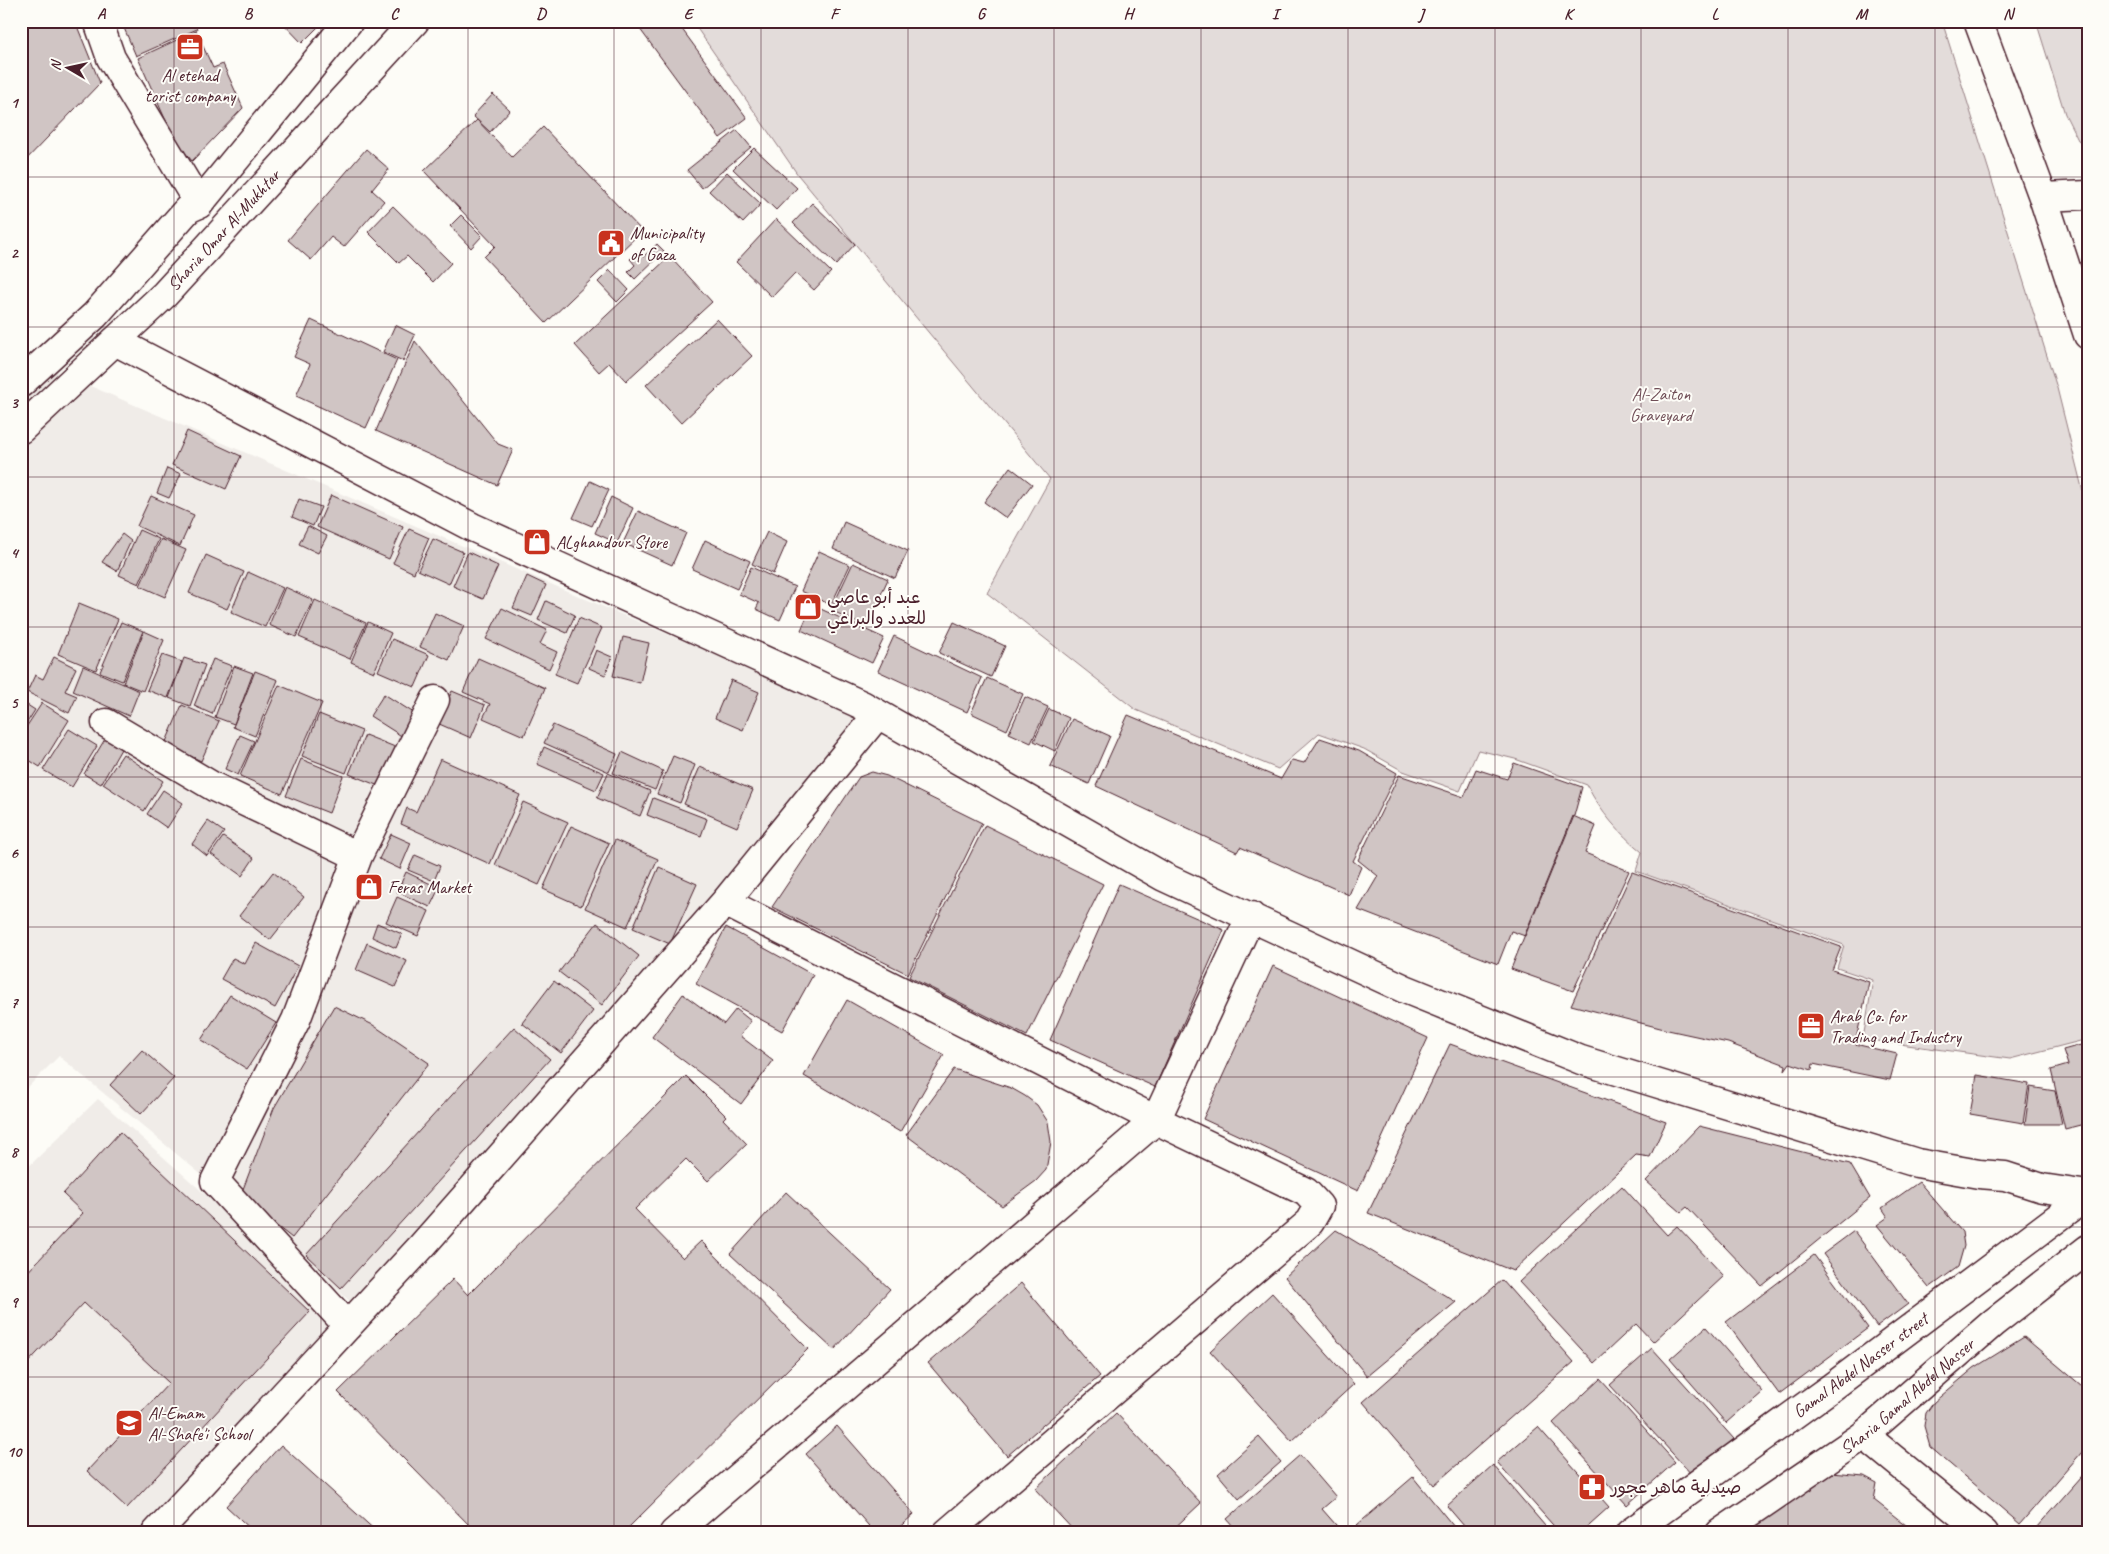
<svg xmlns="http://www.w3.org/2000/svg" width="2109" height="1554" viewBox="0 0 2109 1554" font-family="Caveat,'Playpen Sans Arabic',sans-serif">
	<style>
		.built { fill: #f0ece8 }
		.green { fill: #e3dcda; stroke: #967e82 }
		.building { fill: #d0c5c4; stroke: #4a1f2b }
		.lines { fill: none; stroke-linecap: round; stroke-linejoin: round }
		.street-casing { stroke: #4a1f2b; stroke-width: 31 }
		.secondary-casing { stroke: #4a1f2b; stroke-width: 31 }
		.street { stroke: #fdfcf7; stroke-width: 28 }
		.secondary { stroke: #fdfcf7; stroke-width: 28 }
		.grid { fill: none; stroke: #4a1f2b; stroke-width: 1; stroke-opacity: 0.55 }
		.labels { text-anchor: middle; stroke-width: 4; stroke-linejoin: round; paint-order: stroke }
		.poi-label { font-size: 18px; fill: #4a1f2b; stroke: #fdfcf7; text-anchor: start }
		.street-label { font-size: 18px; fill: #4a1f2b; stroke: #fdfcf7 }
		.park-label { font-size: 18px; fill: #704e57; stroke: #fdfcf7 }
		.neatline { fill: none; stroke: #4a1f2b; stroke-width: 2 }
		.grid-label { font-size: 16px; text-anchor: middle; font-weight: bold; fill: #4a1f2b }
	</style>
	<rect width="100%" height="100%" fill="#fdfcf7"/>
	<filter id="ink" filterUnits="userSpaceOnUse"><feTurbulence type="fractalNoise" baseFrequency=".02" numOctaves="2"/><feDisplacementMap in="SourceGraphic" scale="10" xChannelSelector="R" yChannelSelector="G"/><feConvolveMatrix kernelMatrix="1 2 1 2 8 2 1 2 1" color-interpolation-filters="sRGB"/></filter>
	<g filter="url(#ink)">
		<path class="built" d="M 53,370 L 865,719 L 353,1304 L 293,1251 L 59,1056 L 21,1094 L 21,401 Z
			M 98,1099 L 339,1313 L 135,1533 L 21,1533 L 21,1174 Z"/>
		<path class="green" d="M 692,21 L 1942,21 L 2057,388 L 2088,512 L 2088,1039 L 2010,1059 L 1863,1039 L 1873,980 L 1837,968 L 1844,945 L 1636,871 L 1642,852 C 1620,834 1600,812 1587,785 L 1515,759 L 1478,750 L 1460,791 L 1403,771 L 1364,749 L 1319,733 L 1278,769 L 1136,710 L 987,593 L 1050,479 L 798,175 Z
			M 2036,21 L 2088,21 L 2088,147 L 2078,140 L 2065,114 Z"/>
		<path class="building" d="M 21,21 L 75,21 L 100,83 L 21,165 Z
			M 121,21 L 194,21 L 197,29 L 136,56 Z
			M 281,21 L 324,21 L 302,43 Z
			M 634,21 L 676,21 L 747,118 L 720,138 Z
			M 196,31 L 213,68 L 223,64 L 243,108 L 192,161 L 174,139 L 138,58 Z
			M 493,94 L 510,110 L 490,132 L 473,116 Z
			M 477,120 L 512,157 L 543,127 L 642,231 L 546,323 L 484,257 L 495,246 L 424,171 Z
			M 737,130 L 751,147 L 702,188 L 687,170 Z
			M 754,148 L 797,188 L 776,210 L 733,169 Z
			M 366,149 L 389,169 L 372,190 L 384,201 L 344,247 L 331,237 L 311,260 L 288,240 Z
			M 727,172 L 761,204 L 743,223 L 709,191 Z
			M 812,203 L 855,244 L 836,265 L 793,223 Z
			M 393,206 L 451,263 L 433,282 L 407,256 L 399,263 L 368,232 Z
			M 461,215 L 482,236 L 471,248 L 450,226 Z
			M 776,219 L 831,272 L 814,290 L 795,273 L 772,297 L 736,262 Z
			M 657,244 L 664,251 L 635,279 L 628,272 L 635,265 L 630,259 L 638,252 L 643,257 Z
			M 670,256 L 712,302 L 626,381 L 609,363 L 599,372 L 575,345 Z
			M 610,270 L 629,290 L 617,302 L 598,282 Z
			M 717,319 L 752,356 L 681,423 L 646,385 Z
			M 311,320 L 397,360 L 366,428 L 296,396 L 310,364 L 294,357 Z
			M 395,325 L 415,335 L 403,361 L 383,352 Z
			M 415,341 L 498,444 L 513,450 L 497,485 L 376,431 Z
			M 187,431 L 241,456 L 226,489 L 172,465 Z
			M 1010,467 L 1032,484 L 1006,518 L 984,502 Z
			M 167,468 L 181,474 L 169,498 L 157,493 Z
			M 590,481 L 609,490 L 592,526 L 573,518 Z
			M 331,495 L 403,527 L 389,559 L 317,527 Z
			M 151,496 L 194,515 L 180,546 L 137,526 Z
			M 611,497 L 633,508 L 617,543 L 595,533 Z
			M 299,499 L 321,507 L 313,526 L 292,517 Z
			M 638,511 L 686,533 L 672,565 L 623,543 Z
			M 844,522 L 908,551 L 895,578 L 833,549 Z
			M 308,526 L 327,536 L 318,553 L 299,544 Z
			M 409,529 L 429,538 L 414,573 L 393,563 Z
			M 139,530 L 159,539 L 139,584 L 119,575 Z
			M 767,532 L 787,542 L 773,574 L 752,564 Z
			M 122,534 L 131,541 L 117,571 L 102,562 Z
			M 161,539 L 186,550 L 165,597 L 140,586 Z
			M 433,539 L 463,552 L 449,584 L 418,570 Z
			M 705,540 L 750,561 L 737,589 L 692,569 Z
			M 819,551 L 850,565 L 831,605 L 801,591 Z
			M 468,552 L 498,566 L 483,599 L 453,586 Z
			M 206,555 L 244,572 L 227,609 L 189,593 Z
			M 853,563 L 888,579 L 866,627 L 831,610 Z
			M 751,567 L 795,587 L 780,620 L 756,609 L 759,603 L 739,594 Z
			M 248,572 L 283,588 L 265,627 L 231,612 Z
			M 527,576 L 546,585 L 532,616 L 513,608 Z
			M 285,587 L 313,600 L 296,637 L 269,625 Z
			M 315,600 L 366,623 L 350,659 L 299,637 Z
			M 546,601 L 575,615 L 567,633 L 538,620 Z
			M 79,603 L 118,619 L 96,670 L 58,654 Z
			M 812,605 L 884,638 L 872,663 L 801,630 Z
			M 502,608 L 547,630 L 540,644 L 557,652 L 549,669 L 486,639 Z
			M 435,613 L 464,626 L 449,660 L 420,647 Z
			M 579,618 L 602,628 L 577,683 L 555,674 Z
			M 121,622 L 143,631 L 122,681 L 100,672 Z
			M 368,622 L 391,633 L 374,672 L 351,662 Z
			M 954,622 L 1005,646 L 991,677 L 939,653 Z
			M 144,631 L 164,640 L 143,691 L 123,683 Z
			M 894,636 L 982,678 L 967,712 L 878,671 Z
			M 623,637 L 649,643 L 640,683 L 613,676 Z
			M 392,639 L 429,655 L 415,687 L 378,671 Z
			M 596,650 L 612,657 L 605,675 L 589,668 Z
			M 162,655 L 182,662 L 168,698 L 147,690 Z
			M 54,657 L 76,668 L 65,691 L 77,696 L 69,713 L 27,692 L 35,675 L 43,679 Z
			M 184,658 L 205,665 L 190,706 L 169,698 Z
			M 478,658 L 545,688 L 524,736 L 483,718 L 490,704 L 463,692 Z
			M 213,659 L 232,666 L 212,714 L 194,706 Z
			M 83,666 L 139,691 L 129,716 L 73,691 Z
			M 234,666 L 253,673 L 234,724 L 215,717 Z
			M 255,671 L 278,680 L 255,736 L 233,727 Z
			M 987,678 L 1023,694 L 1007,730 L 971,713 Z
			M 731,680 L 759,692 L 743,730 L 715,718 Z
			M 279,685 L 322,703 L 282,794 L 240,776 Z
			M 452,691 L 485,705 L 471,738 L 437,723 Z
			M 384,694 L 417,715 L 403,737 L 370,716 Z
			M 1025,697 L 1048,707 L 1031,743 L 1009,733 Z
			M 21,701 L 35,710 L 21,732 Z
			M 42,703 L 69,720 L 40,767 L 21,755 L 21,735 Z
			M 182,705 L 219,721 L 201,761 L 165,744 Z
			M 1049,709 L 1069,718 L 1055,751 L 1034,741 Z
			M 319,714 L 362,731 L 346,773 L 302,756 Z
			M 1128,715 L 1281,779 L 1292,760 L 1304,763 L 1320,738 L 1359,751 L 1397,773 L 1353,861 L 1361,867 L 1349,895 L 1240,847 L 1237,852 L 1096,786 Z
			M 1072,719 L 1110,736 L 1089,784 L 1050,766 Z
			M 553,725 L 617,754 L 609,772 L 544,743 Z
			M 69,729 L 97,746 L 72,787 L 43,770 Z
			M 240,735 L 254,741 L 238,775 L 225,769 Z
			M 365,735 L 405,751 L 389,790 L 349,774 Z
			M 105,739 L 121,749 L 101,784 L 84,774 Z
			M 544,747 L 604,773 L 596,790 L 537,764 Z
			M 622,752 L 663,771 L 655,790 L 613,773 Z
			M 123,754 L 163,781 L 144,811 L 103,784 Z
			M 673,756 L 695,765 L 680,803 L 657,794 Z
			M 301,759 L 343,776 L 329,813 L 286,796 Z
			M 440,759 L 520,795 L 490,864 L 401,824 L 407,808 L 416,812 Z
			M 1514,763 L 1582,787 L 1574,816 L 1525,936 L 1511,931 L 1498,964 L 1358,910 L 1378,876 L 1358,860 L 1399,775 L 1464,797 L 1476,769 L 1507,779 Z
			M 700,767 L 753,790 L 737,827 L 684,804 Z
			M 872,772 L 887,776 L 982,823 L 908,974 L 772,907 L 859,777 Z
			M 608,773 L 650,791 L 640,816 L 597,798 Z
			M 163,790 L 183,803 L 167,828 L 147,814 Z
			M 653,798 L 707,819 L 701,836 L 647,815 Z
			M 523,802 L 568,822 L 539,885 L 495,865 Z
			M 1573,816 L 1596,826 L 1585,853 L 1629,871 L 1573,991 L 1511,969 Z
			M 208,821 L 224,832 L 207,856 L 192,844 Z
			M 985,825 L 1103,884 L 1027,1036 L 909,977 Z
			M 571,826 L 609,843 L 581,906 L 543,889 Z
			M 391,834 L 411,843 L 400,869 L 379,859 Z
			M 223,837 L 254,858 L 242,876 L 211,854 Z
			M 615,840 L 658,859 L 627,927 L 585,908 Z
			M 415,855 L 440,866 L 434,881 L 408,870 Z
			M 659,867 L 697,884 L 670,944 L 633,928 Z
			M 273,872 L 304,897 L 270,940 L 239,916 Z
			M 406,872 L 439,888 L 430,907 L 397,892 Z
			M 1632,872 L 1841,947 L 1832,970 L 1869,982 L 1855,1044 L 1897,1054 L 1890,1080 L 1813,1064 L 1812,1070 L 1790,1063 L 1785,1070 L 1786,1065 L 1728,1043 L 1668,1030 L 1571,1005 Z
			M 1119,884 L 1224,930 L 1155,1087 L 1050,1040 Z
			M 397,897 L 429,911 L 418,936 L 386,922 Z
			M 377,923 L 402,934 L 396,948 L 372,937 Z
			M 597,923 L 639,956 L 602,1005 L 559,972 Z
			M 726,927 L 813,975 L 782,1031 L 696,984 Z
			M 256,943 L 298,966 L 275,1008 L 221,979 L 233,958 L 245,964 Z
			M 367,943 L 407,961 L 395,987 L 356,970 Z
			M 1273,966 L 1428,1038 L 1358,1191 L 1203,1119 Z
			M 554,981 L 593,1011 L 561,1053 L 522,1023 Z
			M 683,994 L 724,1024 L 736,1009 L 751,1021 L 740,1036 L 773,1061 L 741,1104 L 652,1037 Z
			M 230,995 L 276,1023 L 247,1069 L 201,1040 Z
			M 847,1000 L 944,1055 L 900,1132 L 804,1076 Z
			M 334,1006 L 373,1025 L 429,1063 L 292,1238 L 240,1197 L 274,1108 Z
			M 514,1027 L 550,1059 L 341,1288 L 306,1255 Z
			M 2088,1043 L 2088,1123 L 2065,1129 L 2051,1070 L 2068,1065 L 2063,1050 Z
			M 1450,1044 L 1666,1122 L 1650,1157 L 1636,1155 L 1513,1271 L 1368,1213 Z
			M 142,1050 L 174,1078 L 141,1114 L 110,1085 Z
			M 954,1069 L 1011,1088 L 1025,1096 L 1037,1105 L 1048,1122 L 1051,1142 L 1046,1170 L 1036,1181 L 1002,1206 L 906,1135 Z
			M 1977,1075 L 2029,1084 L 2023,1123 L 1970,1114 Z
			M 686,1076 L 726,1116 L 723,1119 L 747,1144 L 708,1181 L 686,1159 L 635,1209 L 683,1258 L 701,1241 L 808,1349 L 623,1533 L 477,1533 L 338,1392 L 453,1279 L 468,1295 Z
			M 2030,1087 L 2055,1091 L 2062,1124 L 2025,1124 Z
			M 1699,1126 L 1850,1164 L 1870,1198 L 1762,1286 L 1687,1207 L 1681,1212 L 1646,1181 Z
			M 120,1132 L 310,1312 L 127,1508 L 87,1471 L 169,1383 L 84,1303 L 21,1370 L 21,1279 L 83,1213 L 63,1194 Z
			M 1919,1182 L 1962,1232 L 1964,1246 L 1958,1267 L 1929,1288 L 1877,1225 L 1888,1217 L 1882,1208 Z
			M 1622,1186 L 1667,1235 L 1677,1226 L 1724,1276 L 1653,1342 L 1636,1324 L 1594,1363 L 1519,1282 Z
			M 786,1192 L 890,1289 L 834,1350 L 730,1254 Z
			M 1336,1230 L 1456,1302 L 1367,1376 L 1285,1277 Z
			M 1854,1231 L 1908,1304 L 1877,1327 L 1823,1254 Z
			M 1814,1255 L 1868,1328 L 1779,1394 L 1726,1322 Z
			M 1502,1280 L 1574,1362 L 1434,1485 L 1363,1402 Z
			M 1021,1283 L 1100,1376 L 1007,1456 L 928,1363 Z
			M 1272,1293 L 1354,1384 L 1292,1441 L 1210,1351 Z
			M 1706,1327 L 1762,1391 L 1726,1423 L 1670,1359 Z
			M 2024,1337 L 2088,1391 L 2088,1445 L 2020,1524 L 1930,1447 L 1924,1426 L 1926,1413 L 1934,1402 L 1974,1368 Z
			M 1652,1348 L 1734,1439 L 1693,1476 L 1610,1385 Z
			M 1600,1379 L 1675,1462 L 1627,1505 L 1553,1423 Z
			M 1116,1413 L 1201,1503 L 1169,1533 L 1076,1533 L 1035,1489 Z
			M 837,1426 L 914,1514 L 893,1533 L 875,1533 L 806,1454 Z
			M 1538,1427 L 1609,1507 L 1580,1533 L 1560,1533 L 1497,1462 Z
			M 1259,1437 L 1281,1462 L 1239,1499 L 1218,1474 Z
			M 281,1445 L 378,1533 L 255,1533 L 226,1506 Z
			M 1300,1455 L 1336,1497 L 1322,1509 L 1343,1533 L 1239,1533 L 1227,1519 Z
			M 1493,1465 L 1551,1533 L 1470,1533 L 1447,1506 Z
			M 2088,1469 L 2088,1533 L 2042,1533 L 2036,1528 Z
			M 1820,1472 L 1864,1476 L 1877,1483 L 1874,1500 L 1916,1533 L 1746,1533 L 1744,1530 Z
			M 1413,1477 L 1459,1533 L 1364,1533 L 1357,1525 Z"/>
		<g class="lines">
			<defs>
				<path id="street" d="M 98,21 L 111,58 L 199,204
					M 1978,21 L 2043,197 L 2088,335
					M 2043,197 L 2088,195
					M 115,341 L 472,527 L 862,705 L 1164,877 L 1405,989 L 1581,1060 L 1917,1163 L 1979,1174 L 2005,1176 L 2042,1188 L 2088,1195
					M 106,723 L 214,787 L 358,856
					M 725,902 L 1156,1120 L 1306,1192 L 1319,1206 L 1310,1222 L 947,1533
					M 348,1326 L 215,1181 L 296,1020 L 358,856 L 435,700
					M 1864,1435 L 1984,1533
					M 156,1533 L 421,1247 L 725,902 L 878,714
					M 674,1533 L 1156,1120 L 1251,916"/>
				<g id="secondary">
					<path d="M 21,383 L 95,315 L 188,209 L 199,204 L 349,21"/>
					<path id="s1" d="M 21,429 L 165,294 L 415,21"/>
					<path id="s2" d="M 1630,1533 L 1832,1387 L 2088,1195"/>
					<path id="s3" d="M 1720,1533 L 1864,1435 L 1993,1323 L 2088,1249"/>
				</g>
			</defs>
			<use href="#street" class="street-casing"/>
			<use href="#secondary" class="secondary-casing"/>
			<use href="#street" class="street"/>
			<use href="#secondary" class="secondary"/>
		</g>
	</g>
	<path class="grid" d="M 174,21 L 174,1533M 321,21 L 321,1533M 468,21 L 468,1533M 614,21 L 614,1533M 761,21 L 761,1533M 908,21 L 908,1533M 1054,21 L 1054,1533M 1201,21 L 1201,1533M 1348,21 L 1348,1533M 1495,21 L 1495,1533M 1641,21 L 1641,1533M 1788,21 L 1788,1533M 1935,21 L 1935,1533M 21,177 L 2088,177M 21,327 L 2088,327M 21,477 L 2088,477M 21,627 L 2088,627M 21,777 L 2088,777M 21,927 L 2088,927M 21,1077 L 2088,1077M 21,1227 L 2088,1227M 21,1377 L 2088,1377"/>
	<defs>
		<symbol id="office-square" viewBox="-11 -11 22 22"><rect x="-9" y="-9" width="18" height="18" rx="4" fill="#c8321e" stroke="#fdfcf7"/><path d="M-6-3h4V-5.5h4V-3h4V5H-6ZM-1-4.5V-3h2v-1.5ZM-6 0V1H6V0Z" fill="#fff"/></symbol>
		<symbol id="civic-square" viewBox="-11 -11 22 22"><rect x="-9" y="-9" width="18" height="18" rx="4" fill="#c8321e" stroke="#fdfcf7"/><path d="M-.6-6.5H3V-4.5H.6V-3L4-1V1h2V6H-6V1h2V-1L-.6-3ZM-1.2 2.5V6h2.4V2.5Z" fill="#fff"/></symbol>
		<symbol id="shop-square" viewBox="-11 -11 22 22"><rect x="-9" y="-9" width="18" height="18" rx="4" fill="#c8321e" stroke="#fdfcf7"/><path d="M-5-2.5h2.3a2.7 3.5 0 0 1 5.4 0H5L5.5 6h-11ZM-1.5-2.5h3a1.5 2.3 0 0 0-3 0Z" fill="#fff"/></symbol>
		<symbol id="school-square" viewBox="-11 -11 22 22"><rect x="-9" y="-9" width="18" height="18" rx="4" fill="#c8321e" stroke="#fdfcf7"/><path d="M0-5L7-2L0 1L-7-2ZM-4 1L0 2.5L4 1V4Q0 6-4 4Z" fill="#fff"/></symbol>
		<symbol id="pharmacy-square" viewBox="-11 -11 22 22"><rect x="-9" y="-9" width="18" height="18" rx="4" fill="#c8321e" stroke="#fdfcf7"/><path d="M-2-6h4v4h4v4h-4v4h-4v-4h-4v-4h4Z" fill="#fff"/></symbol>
	</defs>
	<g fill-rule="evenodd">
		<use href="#office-square" x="174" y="31" width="32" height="32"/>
		<use href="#civic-square" x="595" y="227" width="32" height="32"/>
		<use href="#shop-square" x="521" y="526" width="32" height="32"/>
		<use href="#shop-square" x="792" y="591" width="32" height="32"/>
		<use href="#shop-square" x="353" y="871" width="32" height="32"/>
		<use href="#office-square" x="1795" y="1010" width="32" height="32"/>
		<use href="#school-square" x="113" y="1407" width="32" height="32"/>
		<use href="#pharmacy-square" x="1576" y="1471" width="32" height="32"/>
	</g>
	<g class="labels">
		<g class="poi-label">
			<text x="190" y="81" text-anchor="middle">Al etehad<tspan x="190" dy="21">torist company</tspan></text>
			<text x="630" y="239">Municipality<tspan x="630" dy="21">of Gaza</tspan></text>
			<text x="556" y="548">ALghandour Store</text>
			<text x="827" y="603">عبد أبو عاصي<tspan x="827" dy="21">للعدد والبراغي</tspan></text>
			<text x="388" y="893">Feras Market</text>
			<text x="1830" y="1022">Arab Co. for<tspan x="1830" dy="21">Trading and Industry</tspan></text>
			<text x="148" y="1419">Al-Emam<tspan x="148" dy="21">Al-Shafe'i School</tspan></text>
			<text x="1611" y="1493">صيدلية ماهر عجور</text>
		</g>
		<g class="street-label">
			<text dy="6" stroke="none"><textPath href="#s1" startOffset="284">Sharia Omar Al-Mukhtar</textPath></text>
			<text dy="6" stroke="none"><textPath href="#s2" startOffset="285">Gamal Abdel Nasser street</textPath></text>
			<text dy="6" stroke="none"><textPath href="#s3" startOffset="232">Sharia Gamal Abdel Nasser</textPath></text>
		</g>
		<g class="park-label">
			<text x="1661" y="400">Al-Zaiton<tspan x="1661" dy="21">Graveyard</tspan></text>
		</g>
	</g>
	<rect width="2109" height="1554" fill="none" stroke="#fdfcf7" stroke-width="55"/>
	<g transform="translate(68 68) rotate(279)" stroke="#fdfcf7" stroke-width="4" paint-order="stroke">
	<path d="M0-4L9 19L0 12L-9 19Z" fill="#4a1f2b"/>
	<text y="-8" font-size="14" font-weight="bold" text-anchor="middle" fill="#4a1f2b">N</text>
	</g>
	<rect x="28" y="28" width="2054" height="1498" class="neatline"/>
	<g class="grid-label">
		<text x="101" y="19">A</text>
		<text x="248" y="19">B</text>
		<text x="394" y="19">C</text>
		<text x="541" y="19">D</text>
		<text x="688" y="19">E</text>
		<text x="834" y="19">F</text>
		<text x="981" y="19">G</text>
		<text x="1128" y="19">H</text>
		<text x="1275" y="19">I</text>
		<text x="1421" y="19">J</text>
		<text x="1568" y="19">K</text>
		<text x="1715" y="19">L</text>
		<text x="1861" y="19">M</text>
		<text x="2008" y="19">N</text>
		<text x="14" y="108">1</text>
		<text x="14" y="258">2</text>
		<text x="14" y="408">3</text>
		<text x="14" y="558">4</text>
		<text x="14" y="708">5</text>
		<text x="14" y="858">6</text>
		<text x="14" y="1008">7</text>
		<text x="14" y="1157">8</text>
		<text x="14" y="1307">9</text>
		<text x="14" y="1457">10</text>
	</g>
</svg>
